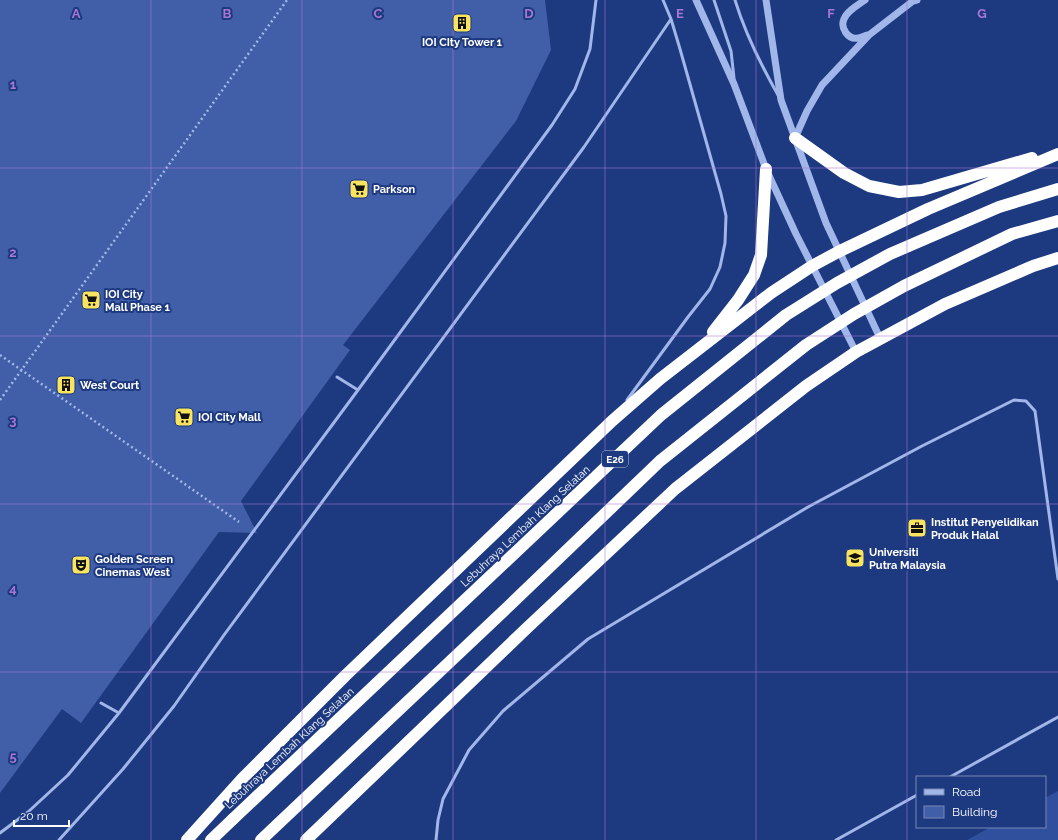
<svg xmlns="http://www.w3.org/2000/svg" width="1058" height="840" viewBox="0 0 1058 840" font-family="Raleway,sans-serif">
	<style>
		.green { fill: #30509e }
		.building { fill: #415fa8 }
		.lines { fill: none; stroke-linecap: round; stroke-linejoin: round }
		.path { stroke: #a1b6e9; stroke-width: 2.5; stroke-dasharray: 2 3; stroke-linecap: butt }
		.service { stroke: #a1b6e9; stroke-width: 3 }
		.tertiary { stroke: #a1b6e9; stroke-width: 7 }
		.motorway { stroke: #fff; stroke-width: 12 }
		.motorway-bridge { stroke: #fff; stroke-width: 12 }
		.grid { fill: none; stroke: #a976d5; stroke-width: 1; stroke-opacity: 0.55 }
		.labels { text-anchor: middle; stroke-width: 4; stroke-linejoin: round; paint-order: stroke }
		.shield { fill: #1d3980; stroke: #bbc4d9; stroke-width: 1 }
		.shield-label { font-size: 10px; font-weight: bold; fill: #fff }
		.poi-label { font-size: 11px; font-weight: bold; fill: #fff; stroke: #1d3980; text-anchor: start }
		.street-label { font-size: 11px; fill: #fff; stroke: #1d3980 }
		.grid-label { font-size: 13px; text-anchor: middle; font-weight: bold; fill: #a976d5; stroke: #1d3980; stroke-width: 4; stroke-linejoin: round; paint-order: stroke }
	</style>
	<rect width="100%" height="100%" fill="#1d3980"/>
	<path class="green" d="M 1058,791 L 1058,840 L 967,840 L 991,827 L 1045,827 L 1045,798 Z"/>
	<path class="building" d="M 0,0 L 545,0 L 551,50 L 516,121 L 343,345 L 350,350 L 241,501 L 257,533 L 219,532 L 81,723 L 62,709 L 0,793 Z"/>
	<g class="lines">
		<path class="path" d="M 0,355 L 239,522
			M 0,400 L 287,0"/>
		<path class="service" d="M 714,0 L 731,51 L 734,78
			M 735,0 C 745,33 761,65 778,95
			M 337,377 L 358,390
			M 627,400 L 688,317 L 710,289 L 720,267 L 725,243 L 726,216 L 721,194 L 680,49 L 671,19 L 663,0
			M 101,703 L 119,713
			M 950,777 L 1058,717
			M 0,833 L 28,812 L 68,775 L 119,713 L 358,390 L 552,125 L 575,89 L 590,49 L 596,0
			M 59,840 L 123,769 L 174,706 L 224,635 L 584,147 L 671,19
			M 436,840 L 438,820 L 443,799 L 469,750 L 503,711 L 588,639 L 808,507 L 922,446 L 1014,400 L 1026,401 L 1035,411 L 1058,579
			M 836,840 L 917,795"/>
		<path class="tertiary" d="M 696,0 L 734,84 L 766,169 L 796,234 L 856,352
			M 766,0 L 781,100 L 826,223 L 880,338
			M 865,0 C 858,5 847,11 844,19 C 840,28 848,40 858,38 C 861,38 864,36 867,35
			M 795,138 L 807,111 L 822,85 L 869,35 L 913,1 L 917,0"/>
		<path class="motorway" d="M 795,138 L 844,173 L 869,186 L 899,192 L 922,190 L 1032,158
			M 713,332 L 738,300 L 754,275 L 761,255 L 766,169
			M 187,840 L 242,779 L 346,675 L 612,421 L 660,379 L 771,293 L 812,266 L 838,252 L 928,209 L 1058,154
			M 211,840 L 233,819
			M 306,840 L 528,627 L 675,489 L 806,386 L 856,352 L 945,304 L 1033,266 L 1058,258"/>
		<path class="motorway-bridge" d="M 233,819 L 661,415 L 786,315 L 837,283 L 890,254 L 999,207 L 1058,189
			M 261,840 L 511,604 L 660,461 L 806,345 L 854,314 L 904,286 L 1012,234 L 1058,221"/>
	</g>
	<path class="grid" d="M 151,0 L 151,840M 302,0 L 302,840M 453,0 L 453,840M 605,0 L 605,840M 756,0 L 756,840M 907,0 L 907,840M 0,168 L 1058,168M 0,336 L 1058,336M 0,504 L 1058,504M 0,672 L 1058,672"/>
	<defs>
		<symbol id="building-square" viewBox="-11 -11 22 22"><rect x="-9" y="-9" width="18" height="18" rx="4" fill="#f8e45f" stroke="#1d3980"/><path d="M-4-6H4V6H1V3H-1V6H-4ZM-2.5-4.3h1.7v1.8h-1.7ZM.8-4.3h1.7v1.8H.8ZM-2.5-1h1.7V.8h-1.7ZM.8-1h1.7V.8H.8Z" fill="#111"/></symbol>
		<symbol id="supermarket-square" viewBox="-11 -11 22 22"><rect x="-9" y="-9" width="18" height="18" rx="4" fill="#f8e45f" stroke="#1d3980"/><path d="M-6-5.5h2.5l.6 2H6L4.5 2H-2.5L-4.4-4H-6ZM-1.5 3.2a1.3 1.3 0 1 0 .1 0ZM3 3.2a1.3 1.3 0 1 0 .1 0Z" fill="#111"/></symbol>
		<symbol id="office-square" viewBox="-11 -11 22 22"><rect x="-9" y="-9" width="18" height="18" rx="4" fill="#f8e45f" stroke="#1d3980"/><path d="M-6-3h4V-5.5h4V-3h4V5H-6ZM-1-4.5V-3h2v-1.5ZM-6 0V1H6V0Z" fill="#111"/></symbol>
		<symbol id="university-square" viewBox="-11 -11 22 22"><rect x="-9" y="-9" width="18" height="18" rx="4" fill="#f8e45f" stroke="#1d3980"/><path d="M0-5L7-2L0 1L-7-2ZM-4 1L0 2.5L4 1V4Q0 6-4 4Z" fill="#111"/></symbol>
		<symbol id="theatre-square" viewBox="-11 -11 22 22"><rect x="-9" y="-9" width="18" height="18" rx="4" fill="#f8e45f" stroke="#1d3980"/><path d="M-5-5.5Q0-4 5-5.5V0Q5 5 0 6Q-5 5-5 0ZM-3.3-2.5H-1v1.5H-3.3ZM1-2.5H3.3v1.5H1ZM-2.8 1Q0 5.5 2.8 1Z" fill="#111"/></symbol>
	</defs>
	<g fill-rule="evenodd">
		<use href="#building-square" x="451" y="12" width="22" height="22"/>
		<use href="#supermarket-square" x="348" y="178" width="22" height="22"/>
		<use href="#supermarket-square" x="80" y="289" width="22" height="22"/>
		<use href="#building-square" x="55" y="374" width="22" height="22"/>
		<use href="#supermarket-square" x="173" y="406" width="22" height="22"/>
		<use href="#office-square" x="906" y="517" width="22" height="22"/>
		<use href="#university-square" x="844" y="547" width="22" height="22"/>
		<use href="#theatre-square" x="70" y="554" width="22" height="22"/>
	</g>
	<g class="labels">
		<rect class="shield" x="602" y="451" width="26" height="16" rx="3"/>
		<g class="shield-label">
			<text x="615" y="463">E26</text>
		</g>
		<g class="poi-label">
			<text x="462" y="46" text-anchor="middle">IOI CIty Tower 1</text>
			<text x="373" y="193">Parkson</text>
			<text x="105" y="298">IOI City<tspan x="105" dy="13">Mall Phase 1</tspan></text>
			<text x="80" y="389">West Court</text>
			<text x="198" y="421">IOI City Mall</text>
			<text x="931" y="526">Institut Penyelidikan<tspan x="931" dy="13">Produk Halal</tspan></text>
			<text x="869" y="556">Universiti<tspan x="869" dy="13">Putra Malaysia</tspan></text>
			<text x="95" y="563">Golden Screen<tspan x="95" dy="13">Cinemas West</tspan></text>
		</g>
		<g class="street-label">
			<text transform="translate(525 526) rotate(-43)" y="4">Lebuhraya Lembah Klang Selatan</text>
			<text transform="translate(289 748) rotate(-43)" y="4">Lebuhraya Lembah Klang Selatan</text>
		</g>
	</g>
	<g class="grid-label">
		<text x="76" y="18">A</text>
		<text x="227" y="18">B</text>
		<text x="378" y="18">C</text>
		<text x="529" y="18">D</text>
		<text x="680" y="18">E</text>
		<text x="831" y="18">F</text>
		<text x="982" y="18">G</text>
		<text x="13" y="89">1</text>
		<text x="13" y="257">2</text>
		<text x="13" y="425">3</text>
		<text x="13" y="593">4</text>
		<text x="13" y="761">5</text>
	</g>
	<rect x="916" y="776" width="130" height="52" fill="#1d3980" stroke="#7788b3"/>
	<rect x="924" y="789" width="20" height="6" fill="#a1b6e9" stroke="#7788b3"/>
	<text x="952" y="796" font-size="12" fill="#ffffff">Road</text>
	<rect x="924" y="806" width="20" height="12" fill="#415fa8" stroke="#7788b3"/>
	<text x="952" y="816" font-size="12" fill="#ffffff">Building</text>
	<path d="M14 820v6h55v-6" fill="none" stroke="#ffffff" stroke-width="2"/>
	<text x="20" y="820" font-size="12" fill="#ffffff" stroke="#1d3980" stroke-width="3" paint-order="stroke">20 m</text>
</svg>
